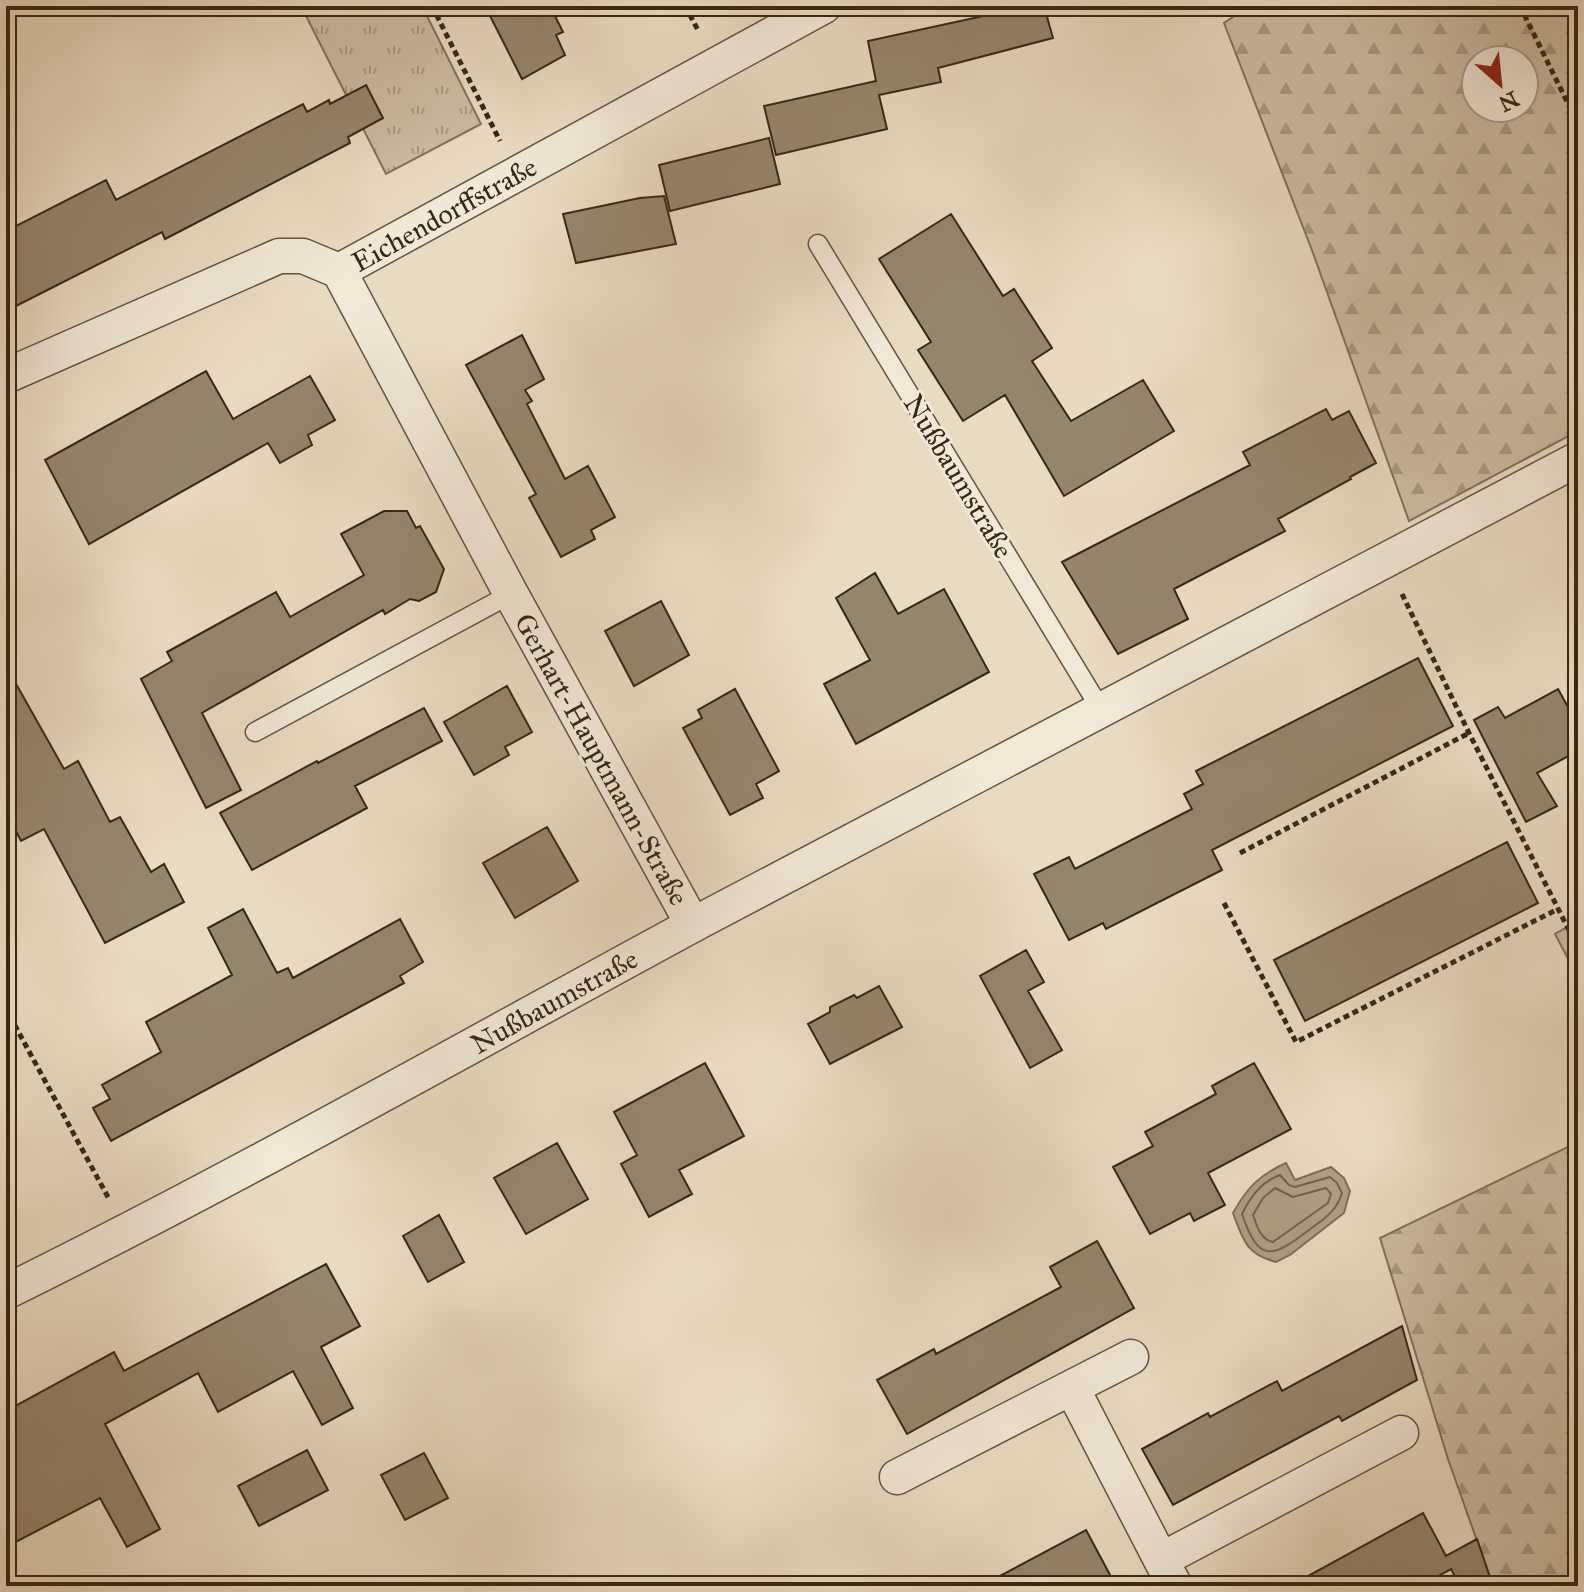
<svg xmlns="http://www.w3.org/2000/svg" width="1584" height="1592" viewBox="0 0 1584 1592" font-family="'IM FELL Great Primer',serif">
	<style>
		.grass { fill: url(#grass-tufts); stroke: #82725c; stroke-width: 2 }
		.forest { fill: url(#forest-firs); stroke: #82725c; stroke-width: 2; fill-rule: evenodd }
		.water { fill: #ad9e86; stroke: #7e6e58; stroke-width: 2 }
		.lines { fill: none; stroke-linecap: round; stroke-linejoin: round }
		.shore { stroke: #72624c; stroke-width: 2 }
		.building { fill: #94856e; stroke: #382713; stroke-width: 2 }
		.service-casing { stroke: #64543f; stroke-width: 21 }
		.minor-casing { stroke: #64543f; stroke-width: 37 }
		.path { stroke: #382713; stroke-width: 5; stroke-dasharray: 6 4; stroke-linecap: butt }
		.service { stroke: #f1e8d7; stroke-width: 18 }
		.minor { stroke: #f1e8d7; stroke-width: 34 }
		.labels { text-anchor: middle; stroke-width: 6; stroke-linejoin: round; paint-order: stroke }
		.street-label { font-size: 28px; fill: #382713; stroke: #f1e8d7 }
	</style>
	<defs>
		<pattern id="grass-tufts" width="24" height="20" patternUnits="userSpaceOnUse" patternTransform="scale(2)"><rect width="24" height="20" fill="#cbbca4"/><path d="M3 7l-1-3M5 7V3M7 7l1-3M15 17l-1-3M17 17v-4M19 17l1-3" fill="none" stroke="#a69984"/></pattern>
		<pattern id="forest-firs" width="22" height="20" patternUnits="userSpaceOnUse" patternTransform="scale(2)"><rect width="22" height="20" fill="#cbbca4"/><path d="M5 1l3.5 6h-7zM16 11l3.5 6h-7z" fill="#a69984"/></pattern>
	</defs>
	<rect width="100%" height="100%" fill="#e9dbc2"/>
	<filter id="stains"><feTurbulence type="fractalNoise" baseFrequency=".0025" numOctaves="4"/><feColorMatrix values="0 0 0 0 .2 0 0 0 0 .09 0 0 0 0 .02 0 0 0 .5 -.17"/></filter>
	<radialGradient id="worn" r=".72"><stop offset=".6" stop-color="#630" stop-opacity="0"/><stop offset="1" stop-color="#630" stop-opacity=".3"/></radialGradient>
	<path class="grass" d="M 301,6 L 422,6 L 481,124 L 386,174 Z"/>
	<path class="forest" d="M 1250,6 L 1578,6 L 1578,431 L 1409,521 L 1313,253 L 1224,23 ZM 1476,60 L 1524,60 L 1524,108 L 1476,108 Z
		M 1578,921 L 1578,978 L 1555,934 Z
		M 1578,1142 L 1578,1586 L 1493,1586 L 1448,1459 L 1380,1238 Z"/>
	<path class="water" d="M 1286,1163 L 1295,1180 L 1331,1167 L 1344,1178 L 1350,1191 L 1344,1213 L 1290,1255 L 1276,1262 C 1246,1254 1243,1240 1233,1213 C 1247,1188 1259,1175 1286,1163 Z"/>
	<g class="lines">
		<path class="shore" d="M 1280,1175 L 1289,1185 L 1295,1187 L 1330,1177 L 1337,1183 L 1342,1193 C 1336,1212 1325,1218 1309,1230 C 1272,1258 1259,1264 1242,1214 C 1251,1196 1261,1182 1280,1175 Z
			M 1275,1188 L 1293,1197 L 1326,1188 L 1331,1194 L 1328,1203 L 1273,1242 C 1260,1239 1257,1226 1253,1215 L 1263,1198 Z"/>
	</g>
	<path class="building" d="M 485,6 L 550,6 L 563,32 L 556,35 L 565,55 L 522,79 Z
		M 985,6 L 1044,6 L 1053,38 L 938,68 L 941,82 L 879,95 L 887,129 L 776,155 L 764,106 L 876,81 L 868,41 L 988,15 Z
		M 366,85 L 383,118 L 348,137 L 350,143 L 165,239 L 162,232 L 6,311 L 6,231 L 106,180 L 116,200 L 303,104 L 307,112 L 329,100 L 330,104 Z
		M 769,138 L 780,184 L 670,211 L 659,165 Z
		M 664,196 L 676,244 L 576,263 L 563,214 L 640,198 Z
		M 951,214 L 1003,296 L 1014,289 L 1052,348 L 1032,361 L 1071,421 L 1143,380 L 1174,431 L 1064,496 L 1005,395 L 963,421 L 918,350 L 931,342 L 879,259 Z
		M 522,335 L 544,379 L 525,390 L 532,401 L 527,404 L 565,479 L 588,466 L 615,517 L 591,530 L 595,539 L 561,557 L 529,498 L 536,494 L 466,365 Z
		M 206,371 L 233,419 L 310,376 L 335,420 L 308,435 L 312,445 L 280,463 L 268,443 L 89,544 L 45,460 Z
		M 1326,409 L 1332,420 L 1349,411 L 1376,463 L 1350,477 L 1351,479 L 1278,519 L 1285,531 L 1174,589 L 1188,619 L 1118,654 L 1062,562 L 1250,465 L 1243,452 Z
		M 384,511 L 407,511 L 416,528 L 420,526 L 444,569 L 436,592 L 419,601 L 410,599 L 385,614 L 383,610 L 202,713 L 241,790 L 206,808 L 141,679 L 172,661 L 167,652 L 276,592 L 290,617 L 364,575 L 341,534 Z
		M 875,573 L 898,614 L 944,589 L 989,672 L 856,744 L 824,684 L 870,660 L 836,598 Z
		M 661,601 L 689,655 L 634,686 L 605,631 Z
		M 1418,658 L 1453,726 L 1212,850 L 1222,870 L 1106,929 L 1103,923 L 1069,940 L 1034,874 L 1069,857 L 1075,869 L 1192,809 L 1184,794 L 1203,784 L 1196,771 Z
		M 6,666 L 64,769 L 78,761 L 110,822 L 120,817 L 151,872 L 164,864 L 184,902 L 105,943 L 44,829 L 21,841 L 6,812 Z
		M 507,686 L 532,732 L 505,747 L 509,755 L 474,775 L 444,722 Z
		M 735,689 L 779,771 L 756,784 L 763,798 L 730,815 L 683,728 L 702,718 L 698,710 Z
		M 1558,689 L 1578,725 L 1578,751 L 1537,773 L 1557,806 L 1526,822 L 1474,720 L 1498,707 L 1505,718 Z
		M 424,708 L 442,741 L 355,786 L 367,808 L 252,870 L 220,813 L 317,761 L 318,763 Z
		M 547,827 L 578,881 L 515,918 L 483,863 Z
		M 1507,842 L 1538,903 L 1305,1021 L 1274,960 Z
		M 243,909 L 277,973 L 288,968 L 293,978 L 400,919 L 423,962 L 400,976 L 404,983 L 111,1141 L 93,1108 L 110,1099 L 102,1085 L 161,1052 L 146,1022 L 232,975 L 208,928 Z
		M 1026,950 L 1044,982 L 1028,991 L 1062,1050 L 1030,1068 L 980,976 Z
		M 879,986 L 902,1027 L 830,1064 L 808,1024 L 830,1012 L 830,1007 L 854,995 L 857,998 Z
		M 705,1063 L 744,1136 L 679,1170 L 692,1194 L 649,1217 L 621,1164 L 637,1155 L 614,1112 Z
		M 1254,1063 L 1291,1129 L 1208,1173 L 1225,1205 L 1194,1221 L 1190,1213 L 1150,1234 L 1113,1167 L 1153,1146 L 1145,1132 L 1216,1094 L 1212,1086 Z
		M 557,1143 L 588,1199 L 526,1234 L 494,1178 Z
		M 439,1215 L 464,1262 L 428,1282 L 403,1236 Z
		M 1097,1241 L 1134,1308 L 907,1434 L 877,1380 L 934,1349 L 936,1354 L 1061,1287 L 1050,1267 Z
		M 326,1264 L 360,1326 L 321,1347 L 353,1408 L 322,1425 L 293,1371 L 218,1412 L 198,1373 L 105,1424 L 160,1529 L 127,1547 L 100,1498 L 6,1547 L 6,1411 L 114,1352 L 124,1371 Z
		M 1402,1326 L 1417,1380 L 1342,1421 L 1339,1416 L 1173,1505 L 1142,1449 L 1208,1413 L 1210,1417 L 1277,1381 L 1282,1391 Z
		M 307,1450 L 328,1490 L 259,1526 L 238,1486 Z
		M 424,1453 L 448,1498 L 405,1520 L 381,1475 Z
		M 1423,1513 L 1446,1556 L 1477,1539 L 1493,1586 L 1460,1586 L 1451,1569 L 1420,1586 L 1290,1586 Z
		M 1086,1530 L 1116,1586 L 981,1586 Z"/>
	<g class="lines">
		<defs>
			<path id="service" d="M 818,244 L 1100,708
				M 255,732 L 511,594"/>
			<path id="minor" d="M 339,271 L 511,594 L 693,925
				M 6,376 L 279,256 L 303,256 L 339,271 L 824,6
				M 6,1292 C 241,1176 469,1046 700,921 C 991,765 1285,613 1578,459
				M 1072,1388 L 1161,1560
				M 897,1477 L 1131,1357
				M 1175,1586 L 1161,1560 L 1401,1433"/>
		</defs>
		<use href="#service" class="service-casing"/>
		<use href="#minor" class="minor-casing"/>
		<path class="path" d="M 432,6 L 500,141
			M 685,6 L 699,32
			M 1520,6 L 1578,124
			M 126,14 L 140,6
			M 1402,594 L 1469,733 L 1578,948
			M 1240,853 L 1469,733
			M 1224,903 L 1296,1042 L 1558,909
			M 6,976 L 12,1020 L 109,1199"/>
		<use href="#service" class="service"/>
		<use href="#minor" class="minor"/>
	</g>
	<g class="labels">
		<g class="street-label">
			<text transform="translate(444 214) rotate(-29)" y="10">Eichendorffstraße</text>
			<text transform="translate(959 476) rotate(59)" y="10">Nußbaumstraße</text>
			<text transform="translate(602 759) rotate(61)" y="10">Gerhart-Hauptmann-Straße</text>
			<text transform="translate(554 1001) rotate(-29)" y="10">Nußbaumstraße</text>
		</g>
	</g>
	<rect width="1584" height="1592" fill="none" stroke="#e9dbc2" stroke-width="32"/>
	<rect x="8" y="8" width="1568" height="1576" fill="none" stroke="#382713" stroke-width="4"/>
	<rect x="16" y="16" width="1552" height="1560" fill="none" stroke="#382713" stroke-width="2"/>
	<g transform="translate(1500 84) rotate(153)"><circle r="38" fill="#f1e8d7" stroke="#a79b89" stroke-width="2"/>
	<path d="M0-6L14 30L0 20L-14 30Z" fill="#8f2418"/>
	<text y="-12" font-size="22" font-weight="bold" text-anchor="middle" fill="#382713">N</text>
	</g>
	<rect width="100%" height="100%" filter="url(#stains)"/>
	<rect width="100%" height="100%" fill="url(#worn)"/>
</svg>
